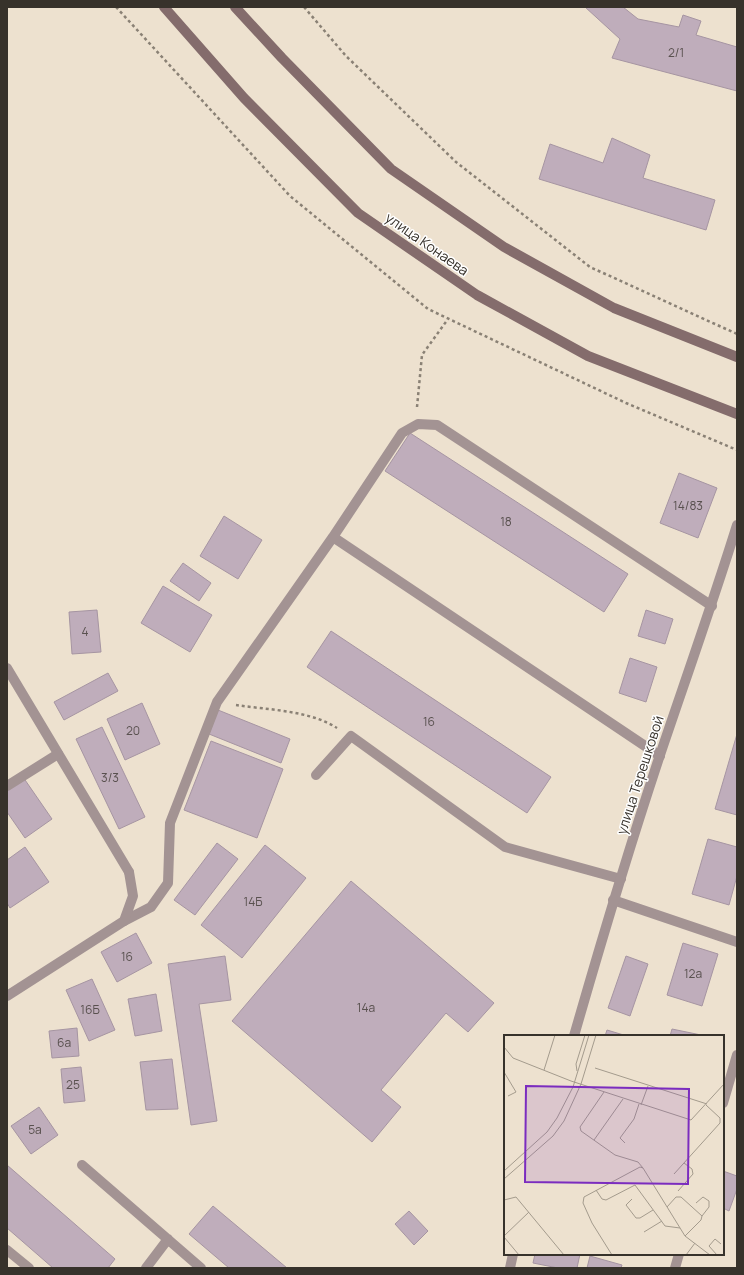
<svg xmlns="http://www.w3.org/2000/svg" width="744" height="1275" viewBox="0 0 744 1275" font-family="Manrope,sans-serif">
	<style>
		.building { fill: #bfadbb; stroke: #a695a2 }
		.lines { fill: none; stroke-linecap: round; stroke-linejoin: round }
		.path { stroke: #8a8175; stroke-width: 2.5; stroke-dasharray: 3 3; stroke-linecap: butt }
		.service { stroke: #a39393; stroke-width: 10 }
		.minor { stroke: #a39393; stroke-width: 10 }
		.tertiary { stroke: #a39393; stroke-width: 10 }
		.secondary { stroke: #846c6c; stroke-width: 10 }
		.labels { text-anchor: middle; stroke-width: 3; stroke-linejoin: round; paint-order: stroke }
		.number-label { font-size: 12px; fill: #59514f }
		.street-label { font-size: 14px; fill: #37322b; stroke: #fff }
		.inset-road { fill: none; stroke: #a49b8d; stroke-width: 1 }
		.view { fill: #7b2cbf; fill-opacity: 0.15; stroke: #7b2cbf; stroke-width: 2 }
		.inset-edge { fill: none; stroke: #37322b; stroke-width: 2 }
	</style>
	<rect width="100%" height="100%" fill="#ede1cf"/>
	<path class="building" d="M 585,7 L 623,7 L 638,19 L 679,27 L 683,15 L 701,21 L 696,35 L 737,47 L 737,91 L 612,58 L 620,39 Z
		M 612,138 L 650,155 L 643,178 L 715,200 L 706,230 L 539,179 L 550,144 L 603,163 Z
		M 410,433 L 628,574 L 604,612 L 385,471 Z
		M 679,473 L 717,488 L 698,538 L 660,523 Z
		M 224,516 L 262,540 L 238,579 L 200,556 Z
		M 183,563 L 211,583 L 199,601 L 170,581 Z
		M 163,586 L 212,615 L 190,652 L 141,623 Z
		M 97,610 L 101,652 L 72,654 L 69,612 Z
		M 646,610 L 673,619 L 665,644 L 638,636 Z
		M 331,631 L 551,777 L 527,813 L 307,667 Z
		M 630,658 L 657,667 L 646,702 L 619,693 Z
		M 108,673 L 118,691 L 64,720 L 54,702 Z
		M 142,703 L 160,744 L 125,760 L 107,719 Z
		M 218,710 L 290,739 L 281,763 L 209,734 Z
		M 102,727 L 145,817 L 119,829 L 76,739 Z
		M 737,734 L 737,815 L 715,809 Z
		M 211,741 L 283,769 L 257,838 L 184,810 Z
		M 23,777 L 52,819 L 25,838 L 7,812 L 7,789 Z
		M 708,839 L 737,847 L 737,876 L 729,905 L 692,894 Z
		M 217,843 L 238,859 L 195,915 L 174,900 Z
		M 265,845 L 306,878 L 242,958 L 201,925 Z
		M 25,847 L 49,882 L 10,908 L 7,903 L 7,860 Z
		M 351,881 L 494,1003 L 468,1032 L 446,1013 L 381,1090 L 401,1107 L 372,1142 L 232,1021 Z
		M 136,933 L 152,963 L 117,982 L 101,952 Z
		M 683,943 L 718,954 L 702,1006 L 667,995 Z
		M 225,956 L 231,1000 L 199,1004 L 217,1121 L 191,1125 L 168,964 Z
		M 626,956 L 648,964 L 630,1016 L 608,1008 Z
		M 92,979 L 115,1030 L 89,1041 L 66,990 Z
		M 156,994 L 162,1031 L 135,1036 L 128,999 Z
		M 77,1028 L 79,1056 L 52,1058 L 49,1031 Z
		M 672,1029 L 701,1035 L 701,1036 L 670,1036 Z
		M 607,1030 L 627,1036 L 605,1036 Z
		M 172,1059 L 178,1109 L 146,1110 L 140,1062 Z
		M 81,1067 L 85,1101 L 64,1103 L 61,1069 Z
		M 39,1107 L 58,1135 L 31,1154 L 11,1126 Z
		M 7,1165 L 115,1259 L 108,1268 L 53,1268 L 7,1228 Z
		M 723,1171 L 737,1176 L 737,1189 L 729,1211 L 723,1208 Z
		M 213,1206 L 287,1268 L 229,1268 L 189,1234 Z
		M 409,1211 L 428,1231 L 414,1245 L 395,1224 Z
		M 535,1254 L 580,1254 L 577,1268 L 558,1268 L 533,1263 Z
		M 590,1256 L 622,1265 L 621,1268 L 587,1268 Z"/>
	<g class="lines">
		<path class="path" d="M 116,7 L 290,196 L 428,309 L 626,403 L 737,450
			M 304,7 L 346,56 L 456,162 L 590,267 L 737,334
			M 417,407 L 422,355 L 448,319
			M 236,705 C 268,710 309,710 337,728"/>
		<path class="service" d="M 333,537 L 660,756
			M 7,668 L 129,872
			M 316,775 L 351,736 L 505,847 L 621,879
			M 124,921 L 151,907 L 168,883 L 170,823 L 217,702 L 333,537 L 402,433 L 418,424 L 437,425 L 712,606
			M 82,1165 L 201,1268
			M 7,1250 L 29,1268
			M 146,1268 L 168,1239"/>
		<path class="minor" d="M 7,786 L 58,754
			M 613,900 L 737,942
			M 7,996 L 124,921 L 133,896 L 129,872
			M 723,1103 L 737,1055
			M 675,1268 L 679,1254"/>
		<path class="tertiary" d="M 574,1036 C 601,942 629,848 660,755 C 686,678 713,602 737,525
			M 510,1268 L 513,1254"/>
		<path class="secondary" d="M 164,7 L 244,98 L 358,213 L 477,295 L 588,356 L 737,414
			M 235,7 L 282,58 L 391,169 L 504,247 L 614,308 L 737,357"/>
	</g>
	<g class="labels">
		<g class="number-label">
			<text x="676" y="57">2/1</text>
			<text x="688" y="510">14/83</text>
			<text x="506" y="526">18</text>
			<text x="85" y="636">4</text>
			<text x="429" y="726">16</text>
			<text x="133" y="735">20</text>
			<text x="110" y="782">3/3</text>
			<text x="253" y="906">14Б</text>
			<text x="127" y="961">16</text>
			<text x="693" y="978">12а</text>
			<text x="366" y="1012">14а</text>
			<text x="90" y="1014">16Б</text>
			<text x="64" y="1047">6а</text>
			<text x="73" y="1089">25</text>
			<text x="35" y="1134">5а</text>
		</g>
		<g class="street-label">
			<text transform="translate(427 244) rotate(35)" y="5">улица Конаева</text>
			<text transform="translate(640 775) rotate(-72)" y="5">улица Терешковой</text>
		</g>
	</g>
	<g transform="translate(504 1035)">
		<rect width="220" height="220" fill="#ede1cf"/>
		<path class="inset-road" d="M 0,12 L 9,23 L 67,46 L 187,85 L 220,49M 91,33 L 203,69M 40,35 L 51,0M 73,36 L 72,29 L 81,0M 0,37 L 12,57 L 4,61M 100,57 L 76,92 L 77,96 L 111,120 L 134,127 L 139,133M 137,70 L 144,51M 90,105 L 119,64M 121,108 L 116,103 L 130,84 L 135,69M 0,136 L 43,97 L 53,83 L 69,52 L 85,0M 170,139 L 216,88 L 216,83 L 202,70M 0,144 L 49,101 L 60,86 L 77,49 L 92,0M 92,155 L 98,164 L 102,165 L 131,150 L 161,191 L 176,193M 174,156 L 189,139 L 188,134 L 180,128M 128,164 L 122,170 L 132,183 L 136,183 L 149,175M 0,165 L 12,162 L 60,220M 192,168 L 199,162 L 205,166 L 205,172 L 198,181M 163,172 L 172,162 L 177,162 L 198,181 L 197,185 L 181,201M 140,197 L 158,186M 0,201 L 25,177M 0,202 L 15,220M 108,220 L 88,188 L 79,168 L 80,162 L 136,132 L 139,133 L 181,201 L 206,220M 182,220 L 191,208M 213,220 L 205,211 L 211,204 L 217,209"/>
		<path class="view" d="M 22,51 L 185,54 L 184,149 L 21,147 Z"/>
		<rect width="220" height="220" class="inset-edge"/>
	</g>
	<rect width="744" height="1275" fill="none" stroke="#37322b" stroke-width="16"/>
</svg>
